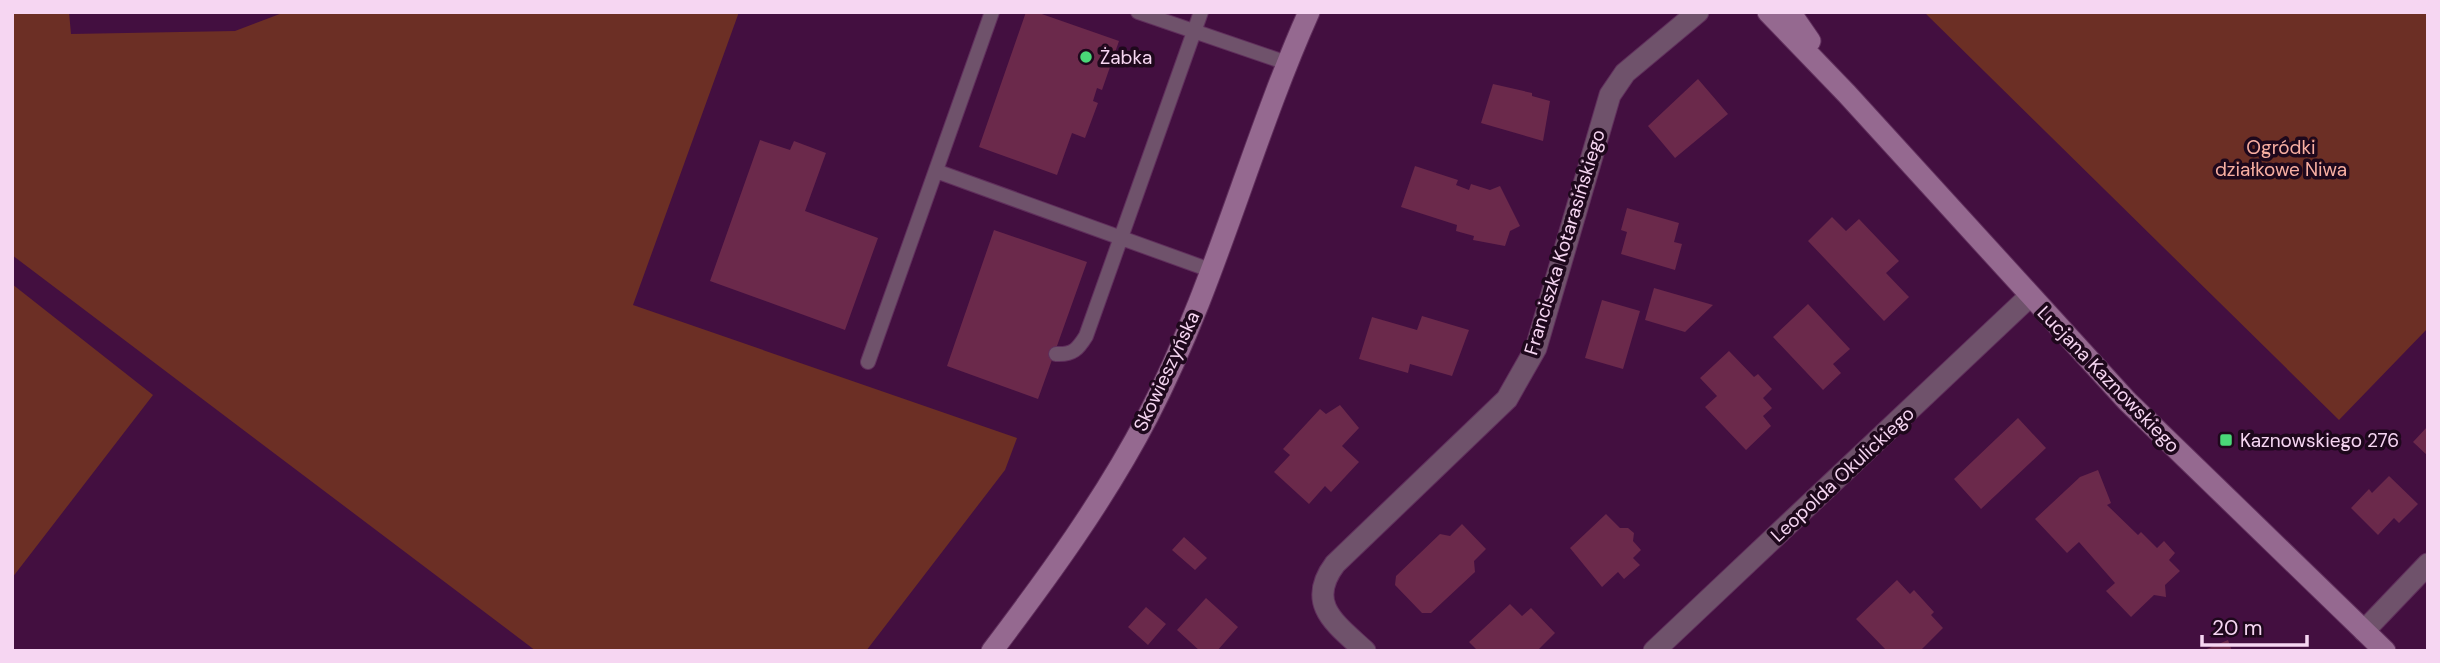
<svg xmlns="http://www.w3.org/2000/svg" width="2440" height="663" viewBox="0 0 2440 663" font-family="'DM Sans',sans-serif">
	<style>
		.green { fill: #6c2f25 }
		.building { fill: #6b294b }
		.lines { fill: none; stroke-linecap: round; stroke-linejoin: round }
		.lane-casing { stroke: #602f5c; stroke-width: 16 }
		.street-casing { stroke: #602f5c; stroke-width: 23 }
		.secondary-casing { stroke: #602f5c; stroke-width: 23 }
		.lane { stroke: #6f526b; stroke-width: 14 }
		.street { stroke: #6f526b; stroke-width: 21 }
		.secondary { stroke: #956990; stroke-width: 21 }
		.poi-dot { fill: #4ad778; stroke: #1e081c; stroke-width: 2.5 }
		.labels { text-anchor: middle; stroke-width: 7; stroke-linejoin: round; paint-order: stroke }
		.poi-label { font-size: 19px; fill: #f6d6f2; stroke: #1e081c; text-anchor: start }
		.park-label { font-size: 19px; fill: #f8afa2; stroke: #1e081c }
		.street-label { font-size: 19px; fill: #f6d6f2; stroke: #1e081c }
	</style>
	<rect width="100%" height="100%" fill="#430f40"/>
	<path class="green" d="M 12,12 L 69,12 L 71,34 L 235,31 L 285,12 L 739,12 L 633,305 L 1017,438 L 1005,470 L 866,651 L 536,651 L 12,255 Z
		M 1924,12 L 2428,12 L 2428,328 L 2339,420 Z
		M 12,284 L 153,395 L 12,578 Z"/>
	<path class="building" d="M 1026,12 L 1036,12 L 1119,41 L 1102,90 L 1097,88 L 1093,101 L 1098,103 L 1085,138 L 1072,133 L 1057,175 L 979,147 Z
		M 1698,79 L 1728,114 L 1675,158 L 1648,126 Z
		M 1493,84 L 1532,93 L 1532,96 L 1550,101 L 1543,141 L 1481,123 Z
		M 760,140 L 790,150 L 794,141 L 826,153 L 805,211 L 878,238 L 845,330 L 710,281 Z
		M 1415,166 L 1458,180 L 1456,185 L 1469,190 L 1471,184 L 1490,190 L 1500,186 L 1520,226 L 1510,231 L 1505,246 L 1473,240 L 1474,236 L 1456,231 L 1457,225 L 1401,207 Z
		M 1627,208 L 1679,223 L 1674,242 L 1682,244 L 1675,270 L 1621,254 L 1627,232 L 1621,230 Z
		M 1832,217 L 1846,231 L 1859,219 L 1899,261 L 1886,273 L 1909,297 L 1884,321 L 1808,241 Z
		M 994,230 L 1087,262 L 1038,399 L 947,366 Z
		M 1654,288 L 1713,305 L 1685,332 L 1645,320 Z
		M 1602,300 L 1640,311 L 1623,369 L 1585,358 Z
		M 1808,304 L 1850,349 L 1833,364 L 1841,373 L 1823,390 L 1773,337 Z
		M 1422,316 L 1469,330 L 1452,376 L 1410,364 L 1408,373 L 1359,359 L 1372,317 L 1417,330 Z
		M 1729,351 L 1754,377 L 1758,374 L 1772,389 L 1763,398 L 1772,408 L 1763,416 L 1771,426 L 1746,450 L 1705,407 L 1717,396 L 1700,378 Z
		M 1340,405 L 1359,428 L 1342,446 L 1359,462 L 1331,492 L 1325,486 L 1309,504 L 1274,472 L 1290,455 L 1283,449 L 1320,409 L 1326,414 Z
		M 2018,418 L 2046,448 L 1981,509 L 1954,479 Z
		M 2428,426 L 2428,456 L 2413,442 Z
		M 2098,470 L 2111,503 L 2107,505 L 2138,535 L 2141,532 L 2157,548 L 2164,541 L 2175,553 L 2169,560 L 2180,571 L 2165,585 L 2166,597 L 2154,595 L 2131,617 L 2106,591 L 2115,583 L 2079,542 L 2067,553 L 2035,519 L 2080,477 Z
		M 2389,476 L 2418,504 L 2399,523 L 2394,518 L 2378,535 L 2351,508 L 2369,489 L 2372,493 Z
		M 1606,514 L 1620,528 L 1628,528 L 1634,533 L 1633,541 L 1641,550 L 1633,558 L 1640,565 L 1624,579 L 1618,572 L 1602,587 L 1570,548 Z
		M 1462,524 L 1486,549 L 1474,561 L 1475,572 L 1431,613 L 1422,613 L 1395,585 L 1396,576 L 1440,534 L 1450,536 Z
		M 1184,537 L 1207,558 L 1195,570 L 1172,550 Z
		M 1897,580 L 1910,594 L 1914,590 L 1934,612 L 1931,615 L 1943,628 L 1920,651 L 1887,651 L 1856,619 Z
		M 1206,598 L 1238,627 L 1217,651 L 1200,651 L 1177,630 Z
		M 1510,604 L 1522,616 L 1531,608 L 1555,633 L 1537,651 L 1478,651 L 1469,642 Z
		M 1146,607 L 1166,624 L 1148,645 L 1128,627 Z
		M 2228,640 L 2232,651 L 2202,651 Z"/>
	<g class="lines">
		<defs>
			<path id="lane" d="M 1138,12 L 1287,63
				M 936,171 L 1210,270
				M 1056,354 C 1073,355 1078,349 1086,336 L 1201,12
				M 868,362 L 992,12"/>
			<path id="street" d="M 2364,631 L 2428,564
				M 1365,651 C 1336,624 1305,604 1335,564 L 1507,399 L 1536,348 L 1610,95 L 1625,73 L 1698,12
				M 1654,651 L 2030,296"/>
			<path id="secondary" d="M 1768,12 L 1847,94 L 2127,401 L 2385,651
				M 1790,12 L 1810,41
				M 992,651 C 1048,577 1105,499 1148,416 C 1215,287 1250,144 1309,12"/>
		</defs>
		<use href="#lane" class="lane-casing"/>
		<use href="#street" class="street-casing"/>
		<use href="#secondary" class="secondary-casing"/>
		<use href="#lane" class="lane"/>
		<use href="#street" class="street"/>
		<use href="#secondary" class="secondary"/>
	</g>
	<g class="poi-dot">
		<circle cx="1086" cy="57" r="7"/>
		<rect x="2219" y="433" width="14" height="14" rx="3.5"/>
	</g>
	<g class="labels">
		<g class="poi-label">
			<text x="1100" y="64">Żabka</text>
			<text x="2240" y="447">Kaznowskiego 276</text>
		</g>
		<g class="park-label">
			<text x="2281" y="154">Ogródki<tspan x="2281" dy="22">działkowe Niwa</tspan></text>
		</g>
		<g class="street-label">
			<text transform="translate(1564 242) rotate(-73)" y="7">Franciszka Kotarasińskiego</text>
			<text transform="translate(1166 371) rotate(-65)" y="7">Skowieszyńska</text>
			<text transform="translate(2109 379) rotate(46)" y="7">Lucjana Kaznowskiego</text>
			<text transform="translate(1842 474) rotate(-43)" y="7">Leopolda Okulickiego</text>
		</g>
	</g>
	<rect width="2440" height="663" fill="none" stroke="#f6d6f2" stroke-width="28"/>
	<path d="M2202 635v10h105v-10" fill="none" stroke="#f6d6f2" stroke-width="3.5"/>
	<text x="2212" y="635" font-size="21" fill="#f6d6f2" stroke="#1e081c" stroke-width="5" paint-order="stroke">20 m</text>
</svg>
